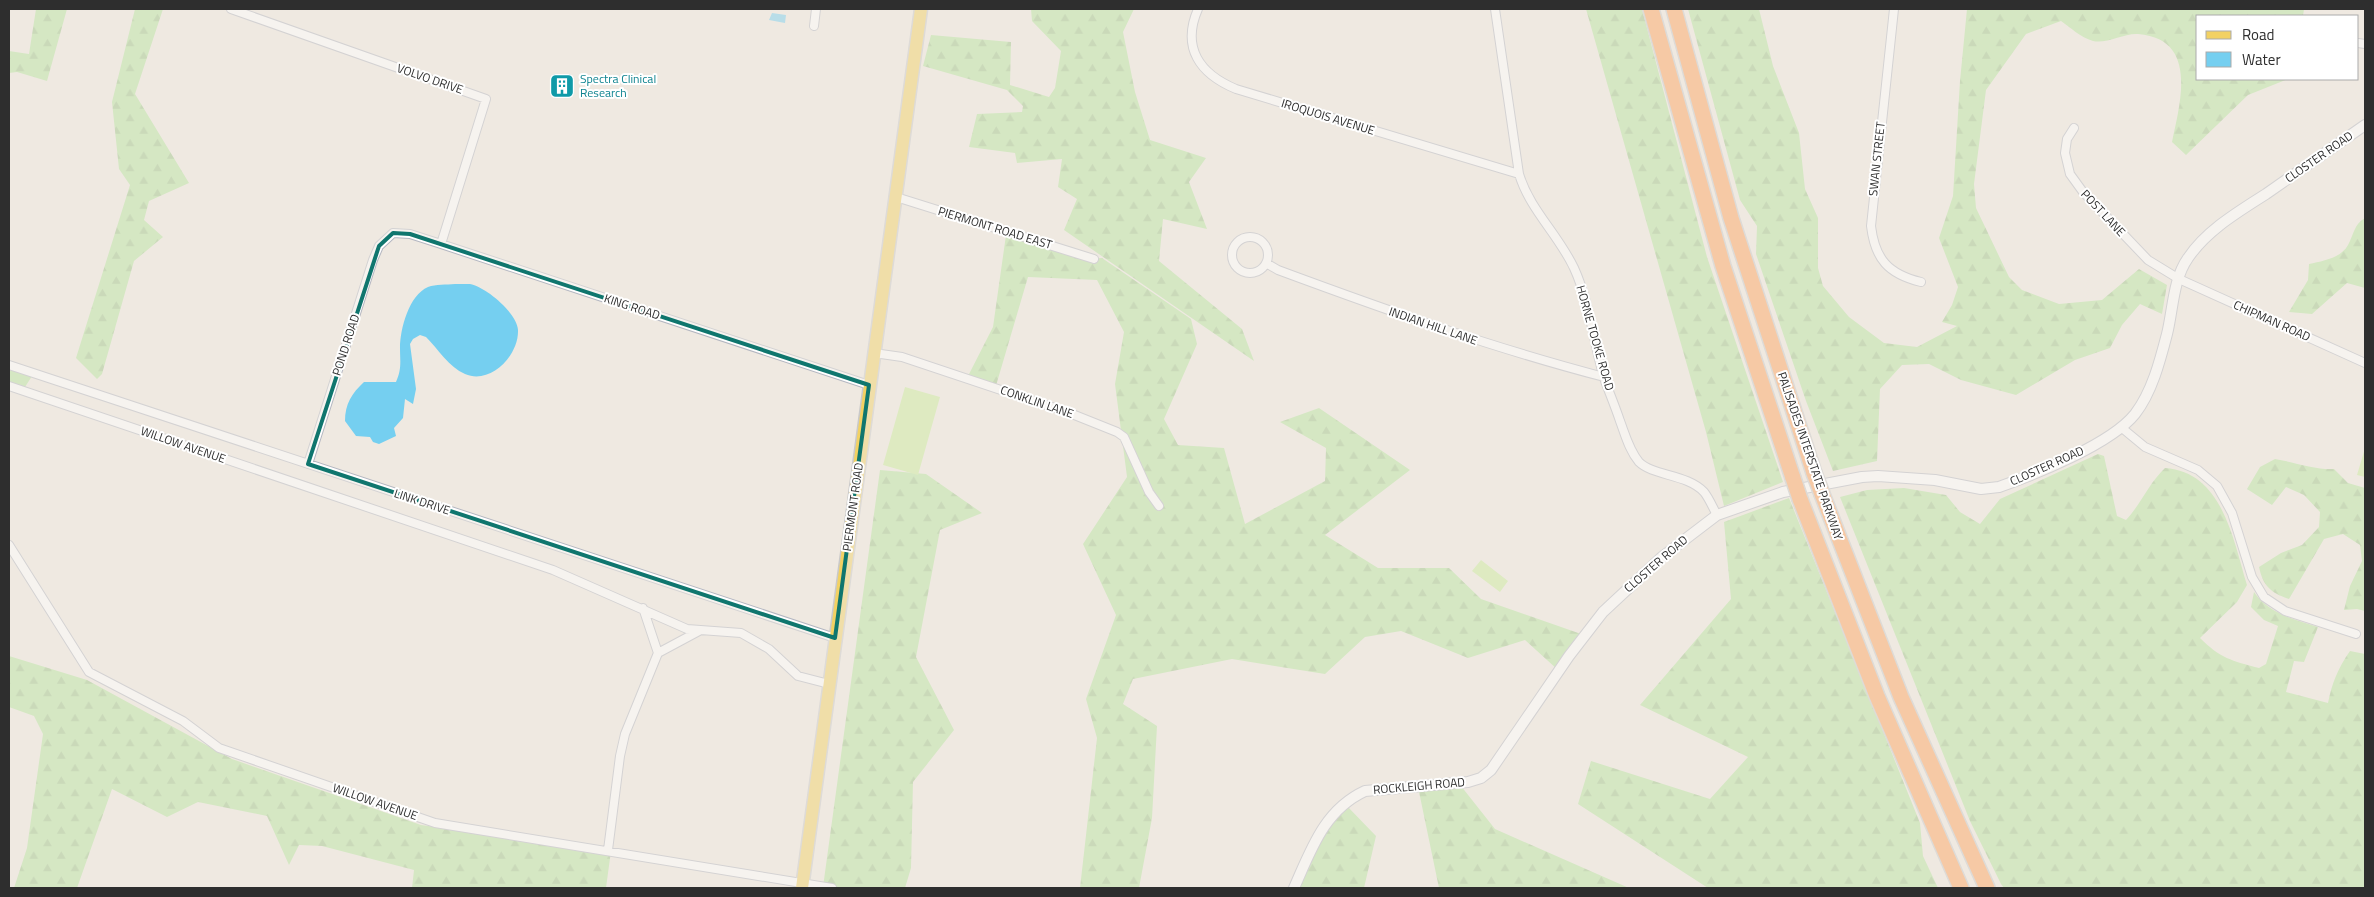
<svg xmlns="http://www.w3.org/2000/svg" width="2374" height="897" viewBox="0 0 2374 897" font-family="'Titillium Web',sans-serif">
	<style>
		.forest { fill: url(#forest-firs) }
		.pitch { fill: #c9ec9a }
		.water { fill: #75cff0 }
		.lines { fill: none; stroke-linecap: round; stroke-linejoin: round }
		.minor-casing { stroke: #b4b7c1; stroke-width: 10 }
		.tertiary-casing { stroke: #b4b7c1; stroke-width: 12 }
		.primary-casing { stroke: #c9c9c9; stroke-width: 15 }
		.motorway-casing { stroke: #c9c9c9; stroke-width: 18 }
		.minor { stroke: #fff; stroke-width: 8 }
		.tertiary { stroke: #fff; stroke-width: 10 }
		.primary { stroke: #f2d163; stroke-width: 12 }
		.motorway { stroke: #ffa35c; stroke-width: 15 }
		.motorway-bridge-casing { stroke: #c9c9c9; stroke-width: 18; stroke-linecap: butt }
		.motorway-bridge { stroke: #ffa35c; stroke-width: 15 }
		.marked { fill: none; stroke: #0f766e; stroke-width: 4; stroke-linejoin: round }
		.labels { text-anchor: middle; stroke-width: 4; stroke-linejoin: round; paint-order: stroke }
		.street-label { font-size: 12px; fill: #2e2e2e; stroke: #fff }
		.culture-label { font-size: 12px; fill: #0d838f; stroke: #fff; text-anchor: start }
	</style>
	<defs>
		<pattern id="forest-firs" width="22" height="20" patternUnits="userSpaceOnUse" patternTransform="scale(1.25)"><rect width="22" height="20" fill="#b6e59e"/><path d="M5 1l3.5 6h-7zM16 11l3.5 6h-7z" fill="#9dc588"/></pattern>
	</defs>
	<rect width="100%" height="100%" fill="#efe9e1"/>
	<path class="forest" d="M 36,9 L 67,9 L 47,81 L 17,72 L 9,73 L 9,51 L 29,54 Z
		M 135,9 L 163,9 L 135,94 L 189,183 L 149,201 L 144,220 L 163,237 L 134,261 L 102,374 L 97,379 L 76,358 L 130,185 L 119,169 L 112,102 Z
		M 1031,9 L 1134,9 L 1123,32 L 1135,92 L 1150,140 L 1206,158 L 1189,182 L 1207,229 L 1163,219 L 1159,261 L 1242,329 L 1254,361 L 1064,230 L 1077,199 L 1058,187 L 1062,159 L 1017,163 L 1015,153 L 969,147 L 977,114 L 1022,112 L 1023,106 L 1007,90 L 923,66 L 931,35 L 1011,42 L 1010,85 L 1049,97 L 1055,88 L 1061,51 L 1032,21 Z
		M 1586,9 L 1642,9 L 1707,257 L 1783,482 L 1724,506 L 1706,432 Z
		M 1688,9 L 1759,9 L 1773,66 L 1799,133 L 1805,189 L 1818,218 L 1818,268 L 1823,286 L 1849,317 L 1884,343 L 1917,347 L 1957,326 L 1942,322 L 1952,305 L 1958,287 L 1939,238 L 1953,196 L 1960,81 L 1967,9 L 2304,9 L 2303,16 L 2198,16 L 2198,79 L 2288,79 L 2248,95 L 2186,155 L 2172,142 C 2180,103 2199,39 2138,34 C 2124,33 2107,44 2093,41 C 2080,37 2071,28 2061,21 L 2026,34 L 1986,90 L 1974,184 L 1976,208 L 2009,277 L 2022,290 L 2059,304 L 2102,300 L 2139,269 L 2167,285 L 2162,314 L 2140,304 L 2122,325 L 2110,348 L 2075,360 L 2016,395 L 1961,380 L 1929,364 L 1902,365 L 1880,389 L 1877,461 L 1833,471 L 1806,401 L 1756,254 L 1757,226 L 1740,200 Z
		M 2365,218 L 2365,288 L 2347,283 L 2312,314 L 2289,312 L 2308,280 L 2309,264 C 2323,261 2341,258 2348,245 C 2354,234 2354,224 2365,218 Z
		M 1006,235 L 1080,259 L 1102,258 L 1191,319 L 1197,344 L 1164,419 L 1178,445 L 1224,448 L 1245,524 L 1325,481 L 1326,448 L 1280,422 L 1319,408 L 1410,470 L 1325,535 L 1378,568 L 1449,568 L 1481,599 L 1584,635 L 1558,670 L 1525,640 L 1468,658 L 1401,631 L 1365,637 L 1325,674 L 1232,659 L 1133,679 L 1123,704 L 1157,726 L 1152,818 L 1139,888 L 1080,888 L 1097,738 L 1086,699 L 1116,615 L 1083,544 L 1127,477 L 1115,384 L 1124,332 L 1097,280 L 1028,277 L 995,389 L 966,380 L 993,327 Z
		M 9,365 L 34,373 L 25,387 L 9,382 Z
		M 2098,454 L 2104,456 L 2117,516 L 2126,520 C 2141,504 2149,483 2165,468 C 2223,472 2233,540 2247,585 L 2237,602 L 2200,638 C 2220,658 2232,661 2259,668 L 2266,664 L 2278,626 L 2264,620 L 2251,607 L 2254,592 C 2268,613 2295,620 2318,627 L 2304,662 L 2294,661 L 2286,692 L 2328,703 C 2332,683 2338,668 2350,651 L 2365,654 L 2365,888 L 2004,888 L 2001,884 L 1970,821 L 1840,497 L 1867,490 L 1904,488 L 1946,495 L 1960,512 L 1980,524 L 2000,499 Z
		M 2275,459 C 2294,462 2316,470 2334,469 L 2348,483 L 2365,488 L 2365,611 L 2357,609 L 2344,610 L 2350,586 L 2362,561 L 2360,545 L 2343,534 L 2324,539 L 2289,599 C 2271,593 2263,586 2259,567 L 2281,553 L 2302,545 L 2319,527 L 2320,512 L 2304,495 L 2286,487 L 2272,505 L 2247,489 L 2260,467 Z
		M 880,470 L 926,474 L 982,513 L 940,530 L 916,657 L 954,730 L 913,782 L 911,868 L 905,888 L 829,888 L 823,887 Z
		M 1789,498 L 1920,823 L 1923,856 L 1938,888 L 1708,888 L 1578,804 L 1591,761 L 1710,799 L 1748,757 L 1640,705 L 1731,599 L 1724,522 Z
		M 9,656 L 87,680 L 232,759 L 421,825 L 611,851 L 606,888 L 412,888 L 414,870 L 322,846 L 299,845 L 289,865 L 267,816 L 198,802 L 167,817 L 112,789 L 77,888 L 14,888 L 27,848 L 43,734 L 34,716 L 9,707 Z
		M 1461,786 L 1495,829 L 1629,888 L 1439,888 L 1418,787 Z
		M 1347,806 L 1376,836 L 1364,888 L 1297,888 L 1319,834 Z"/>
	<path class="pitch" d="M 905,387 L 940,397 L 918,475 L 883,465 Z
		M 2365,448 L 2365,477 L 2357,475 Z
		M 1481,560 L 1508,581 L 1500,592 L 1472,571 Z"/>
	<path class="water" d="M 772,13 L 786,15 L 785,23 L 769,20 Z
		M 455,284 C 460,284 465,284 470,284 C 486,287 517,313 518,330 C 519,356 490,385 465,374 C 449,367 438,349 426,337 L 420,335 L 413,339 L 410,344 L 416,389 L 413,404 L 405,399 L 403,418 L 394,428 L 396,436 L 379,444 L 373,442 L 370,437 L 356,436 L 345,421 C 345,404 352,393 364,382 L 396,382 C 402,369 400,361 400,348 C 400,329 409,295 428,287 C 436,284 446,285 455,284 Z"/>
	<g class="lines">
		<defs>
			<path id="minor" d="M 231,9 L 486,99 L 441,244
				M 1198,9 C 1181,48 1200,74 1236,89 L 1519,174
				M 1495,9 L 1519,174 C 1530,210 1558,234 1574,268 C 1590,303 1593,341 1604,378 C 1609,392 1615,406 1620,421 C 1625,434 1629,450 1639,462 C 1653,476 1687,474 1704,492 C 1709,498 1713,508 1717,515
				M 1894,9 L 1871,226 C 1875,259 1888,274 1921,282
				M 814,26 L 816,9
				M 2358,43 L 2365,44
				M 2074,128 L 2067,139 L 2065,153 L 2070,174 L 2083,192 L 2148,260 L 2179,279 L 2365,363
				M 896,197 L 1094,259
				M1232 255a18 18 0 1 1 36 0a18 18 0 1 1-36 0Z
				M 1266,263 L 1278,270 C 1386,310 1493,348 1604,377
				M 874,353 L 902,357 L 1067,412 L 1117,432 L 1124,437 L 1149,492 L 1159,506
				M 9,365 L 835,638
				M 9,386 L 553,570 L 687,629 L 741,633 L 769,649 L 798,676 L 829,684
				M 2122,428 L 2145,447 L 2198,470 L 2217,486 L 2232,513 L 2252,577 L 2264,597 L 2285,611 L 2356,634
				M 308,464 L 373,260 L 379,246 L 393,233 L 410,234 L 441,244 L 869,385
				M 9,545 L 89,672 L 183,721 L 219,748 L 435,823 L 832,888
				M 658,653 L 699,631
				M 608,850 L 620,756 L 625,734 L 658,653 L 643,608"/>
			<path id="tertiary" d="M 1294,888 C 1311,850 1324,810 1365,791 L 1468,782 L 1481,778 L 1491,770 L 1569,656 L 1603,612 L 1662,557 L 1717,515 L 1783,492 L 1862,477 L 1878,476 L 1935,480 L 1981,489 L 1999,487 C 2036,474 2111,444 2135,414 C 2152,392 2160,361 2167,334 C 2173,310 2173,279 2188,258 C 2207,230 2238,212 2266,194 C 2299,171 2332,148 2365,125"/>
			<path id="primary" d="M 802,888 L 921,9"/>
			<path id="motorway" d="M 1651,9 L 1723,266 L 1793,478
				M 1674,9 L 1731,218 L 1814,473
				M 1822,494 L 1901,697 L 1987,888
				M 1800,499 L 1877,696 L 1961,888"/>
		</defs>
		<use href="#minor" class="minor-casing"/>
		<use href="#tertiary" class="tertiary-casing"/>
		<use href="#primary" class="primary-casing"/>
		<use href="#motorway" class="motorway-casing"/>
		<use href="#minor" class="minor"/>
		<use href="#tertiary" class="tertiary"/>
		<use href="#primary" class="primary"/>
		<use href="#motorway" class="motorway"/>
		<defs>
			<path id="motorway-bridge" d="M 1814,473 L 1822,494
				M 1793,478 L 1800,499"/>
		</defs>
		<use href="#motorway-bridge" class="motorway-bridge-casing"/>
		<use href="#motorway-bridge" class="motorway-bridge"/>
	</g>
	<path d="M0 0H2374V897H0ZM 393,233 L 410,234 L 869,385 L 835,638 L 308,464 L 379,246 Z" fill="#efe9e1" fill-opacity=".55" fill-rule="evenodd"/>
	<path class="marked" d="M 393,233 L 410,234 L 869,385 L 835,638 L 308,464 L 379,246 Z"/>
	<defs>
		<symbol id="building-square" viewBox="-11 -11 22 22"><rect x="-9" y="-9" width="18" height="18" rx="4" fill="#0f9aa8" stroke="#fff"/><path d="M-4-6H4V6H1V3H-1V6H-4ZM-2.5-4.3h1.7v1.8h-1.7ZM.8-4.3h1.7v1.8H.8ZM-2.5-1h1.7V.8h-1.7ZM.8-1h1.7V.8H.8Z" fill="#fff"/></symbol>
	</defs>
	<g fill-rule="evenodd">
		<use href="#building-square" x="548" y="72" width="28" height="28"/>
	</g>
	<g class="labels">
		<g class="street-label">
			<text transform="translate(430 79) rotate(19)" y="4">VOLVO DRIVE</text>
			<text transform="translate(1328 117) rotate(17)" y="4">IROQUOIS AVENUE</text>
			<text transform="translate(2319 157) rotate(-35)" y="4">CLOSTER ROAD</text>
			<text transform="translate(1877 159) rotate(-84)" y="4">SWAN STREET</text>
			<text transform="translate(2103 213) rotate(47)" y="4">POST LANE</text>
			<text transform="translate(995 228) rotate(17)" y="4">PIERMONT ROAD EAST</text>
			<text transform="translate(632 307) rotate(18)" y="4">KING ROAD</text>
			<text transform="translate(2272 321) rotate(24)" y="4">CHIPMAN ROAD</text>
			<text transform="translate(1433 326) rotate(19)" y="4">INDIAN HILL LANE</text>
			<text transform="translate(1595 338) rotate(74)" y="4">HORNE TOOKE ROAD</text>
			<text transform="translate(346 345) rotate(-72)" y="4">POND ROAD</text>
			<text transform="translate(1037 402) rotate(19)" y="4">CONKLIN LANE</text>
			<text transform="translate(183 445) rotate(19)" y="4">WILLOW AVENUE</text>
			<text transform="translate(1810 456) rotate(71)" y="4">PALISADES INTERSTATE PARKWAY</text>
			<text transform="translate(2047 466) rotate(-24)" y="4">CLOSTER ROAD</text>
			<text transform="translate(422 502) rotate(18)" y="4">LINK DRIVE</text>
			<text transform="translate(853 507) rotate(-82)" y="4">PIERMONT ROAD</text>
			<text transform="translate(1656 564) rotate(-41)" y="4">CLOSTER ROAD</text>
			<text transform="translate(1419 786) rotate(-5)" y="4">ROCKLEIGH ROAD</text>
			<text transform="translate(375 802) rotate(19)" y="4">WILLOW AVENUE</text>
		</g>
		<g class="culture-label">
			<text x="580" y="83">Spectra Clinical<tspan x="580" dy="14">Research</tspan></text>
		</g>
	</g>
	<rect width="2374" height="897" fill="none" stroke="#2e2e2e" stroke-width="20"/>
	<rect x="2196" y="15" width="162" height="65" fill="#ffffff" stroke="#ababab"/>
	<rect x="2206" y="31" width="25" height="8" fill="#f2d163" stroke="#ababab"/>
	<text x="2242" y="40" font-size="15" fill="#2e2e2e">Road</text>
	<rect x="2206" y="52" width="25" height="15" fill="#75cff0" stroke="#ababab"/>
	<text x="2242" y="65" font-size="15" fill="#2e2e2e">Water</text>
</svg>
